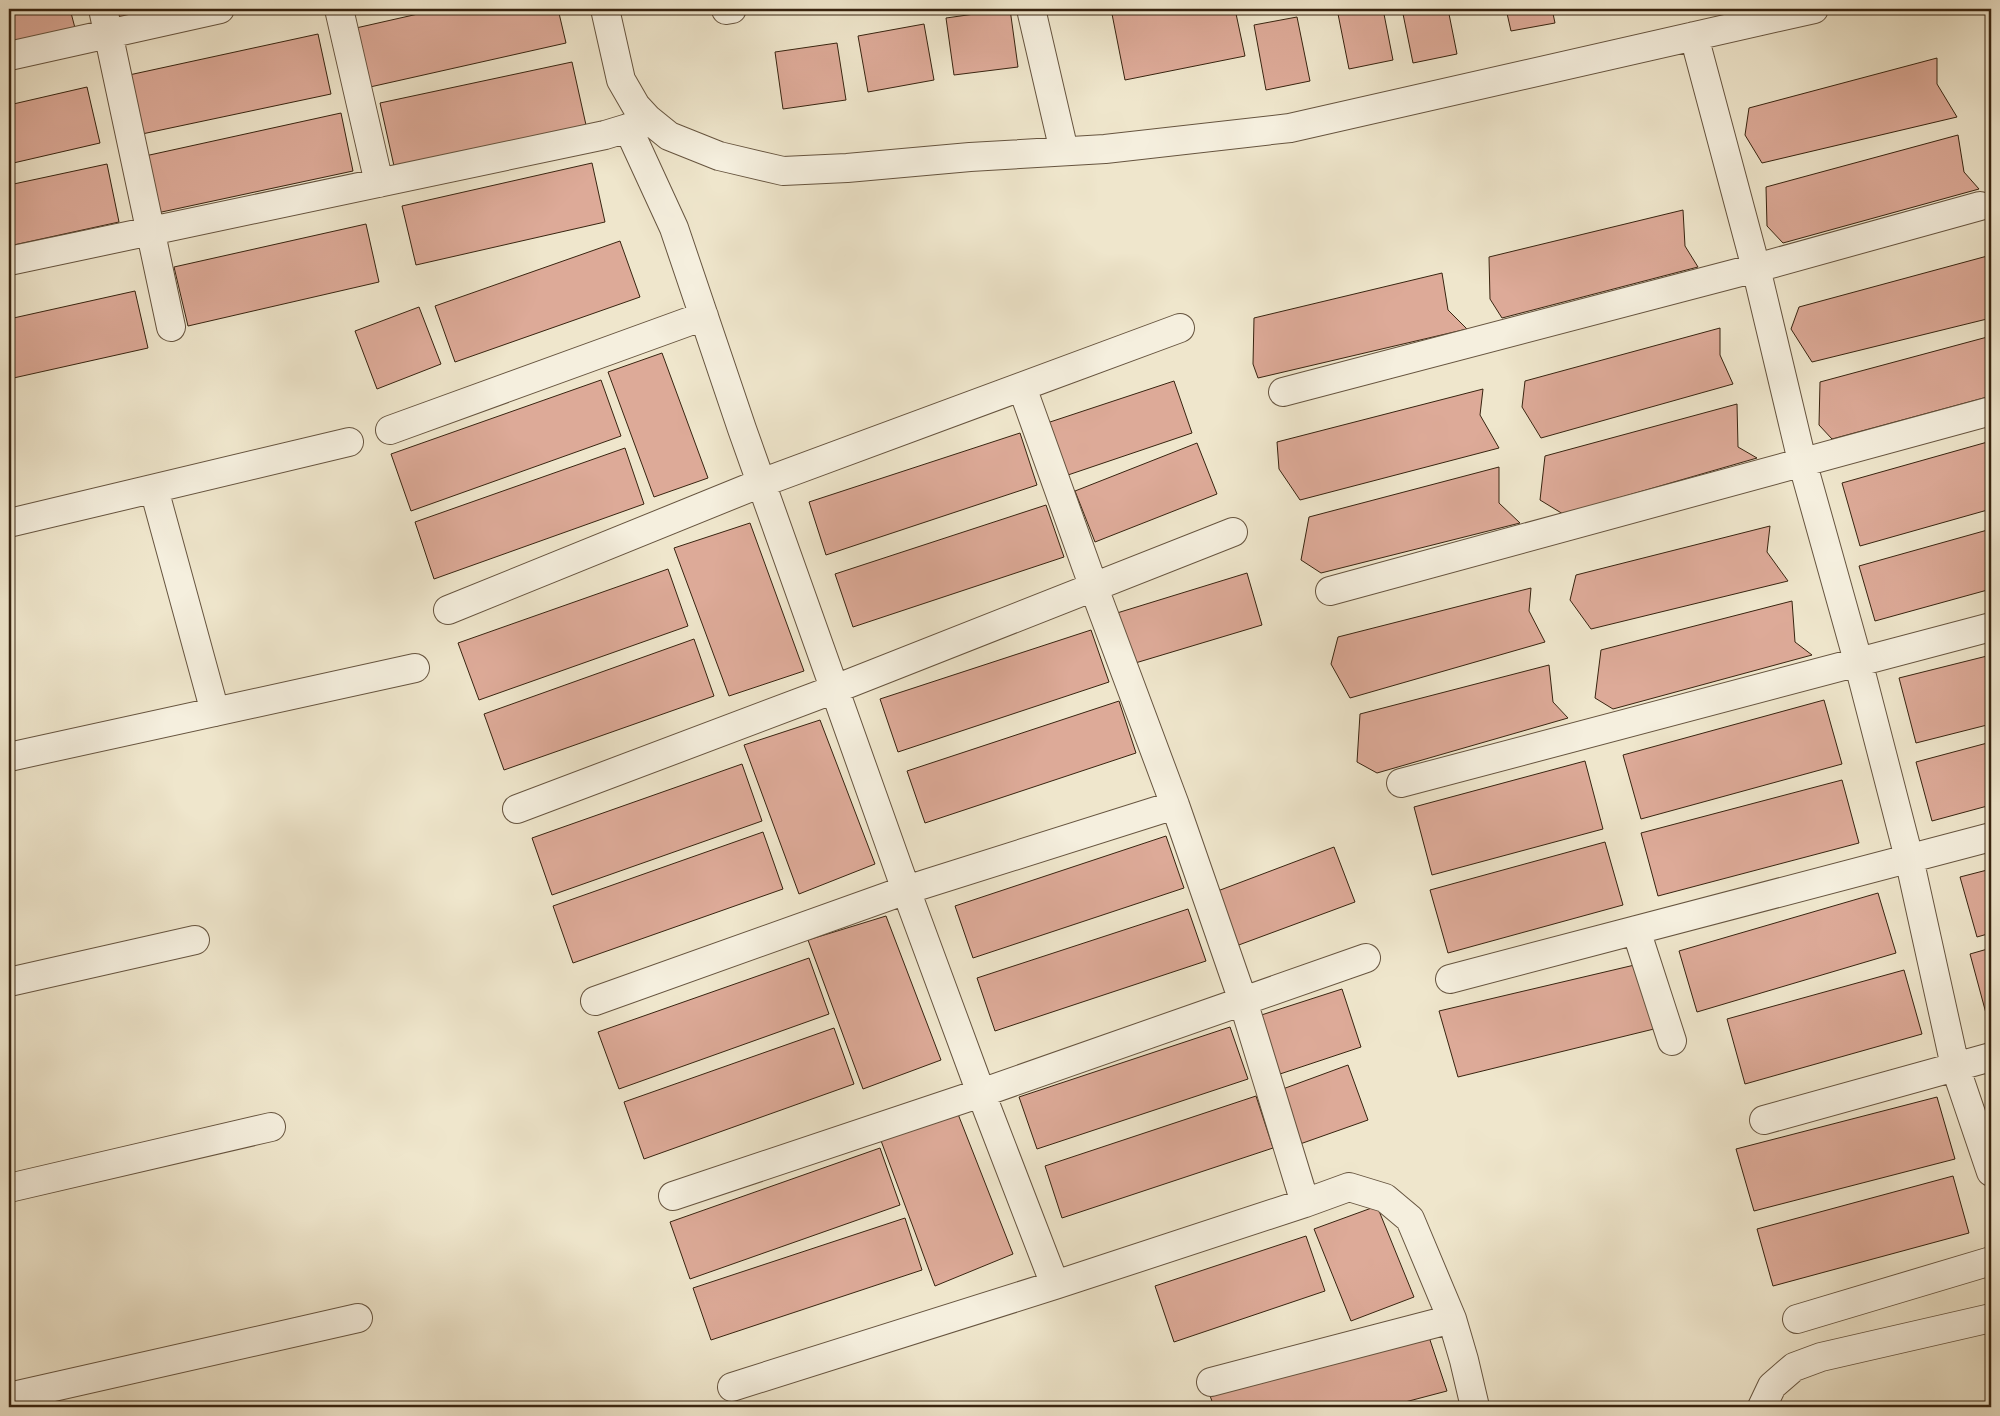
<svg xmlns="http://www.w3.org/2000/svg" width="2000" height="1416" viewBox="0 0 2000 1416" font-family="'IM FELL English',serif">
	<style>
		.building { fill: #ddaa98; stroke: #382410 }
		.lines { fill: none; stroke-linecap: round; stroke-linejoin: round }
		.minor-casing { stroke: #66543f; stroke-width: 30 }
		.minor { stroke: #f5efde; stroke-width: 28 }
	</style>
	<rect width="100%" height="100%" fill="#efe6cc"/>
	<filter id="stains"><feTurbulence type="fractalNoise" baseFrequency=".004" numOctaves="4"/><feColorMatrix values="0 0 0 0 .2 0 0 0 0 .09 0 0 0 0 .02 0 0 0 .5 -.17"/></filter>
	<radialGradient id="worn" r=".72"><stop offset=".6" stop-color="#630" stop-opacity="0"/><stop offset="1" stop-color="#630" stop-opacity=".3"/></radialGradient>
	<path class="building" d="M 9,9 L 70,9 L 75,28 L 9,43 Z
		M 110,9 L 155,9 L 112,19 Z
		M 440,9 L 558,9 L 566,43 L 370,87 L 356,28 Z
		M 1010,9 L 1018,67 L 954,75 L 946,18 Z
		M 1136,9 L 1235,9 L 1245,56 L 1125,80 L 1112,14 Z
		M 1337,9 L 1383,9 L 1393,60 L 1349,69 Z
		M 1402,9 L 1448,9 L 1457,54 L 1413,63 Z
		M 1506,9 L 1552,9 L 1555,23 L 1511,31 Z
		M 1297,17 L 1310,81 L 1266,90 L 1254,25 Z
		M 924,24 L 934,80 L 868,92 L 858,36 Z
		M 318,34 L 331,94 L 142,134 L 129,75 Z
		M 837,43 L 846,100 L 783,109 L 775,52 Z
		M 1937,58 L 1937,84 L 1957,117 L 1762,163 L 1745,135 L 1749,108 Z
		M 572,62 L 586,125 L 394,166 L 380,103 Z
		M 87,87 L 100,143 L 9,164 L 9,105 Z
		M 341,113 L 353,171 L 157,213 L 145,156 Z
		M 1958,135 L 1964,172 L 1979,189 L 1783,243 L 1767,226 L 1766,187 Z
		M 592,163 L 605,222 L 416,265 L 402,206 Z
		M 107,164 L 119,222 L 9,246 L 9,185 Z
		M 1683,210 L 1685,246 L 1698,267 L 1502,318 L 1490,299 L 1489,257 Z
		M 366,224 L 379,282 L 188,326 L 174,267 Z
		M 620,241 L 640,297 L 455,362 L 435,306 Z
		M 1991,255 L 1991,318 L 1812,362 L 1791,329 L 1799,307 Z
		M 1442,273 L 1448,310 L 1467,329 L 1258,378 L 1253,364 L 1254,318 Z
		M 135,291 L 148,348 L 9,379 L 9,319 Z
		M 419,307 L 441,364 L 377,389 L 355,331 Z
		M 1720,328 L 1720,355 L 1733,384 L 1541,438 L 1522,407 L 1525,381 Z
		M 1991,336 L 1991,396 L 1832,439 L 1819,425 L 1820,382 Z
		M 662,353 L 708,478 L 654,497 L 608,372 Z
		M 601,380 L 621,436 L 411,511 L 391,454 Z
		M 1174,381 L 1192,433 L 1065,476 L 1047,423 Z
		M 1483,389 L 1480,415 L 1499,448 L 1300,500 L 1279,469 L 1277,442 Z
		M 1737,404 L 1738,447 L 1757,458 L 1563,514 L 1540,500 L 1545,456 Z
		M 1020,433 L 1037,485 L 826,555 L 809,502 Z
		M 1991,441 L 1991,509 L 1860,546 L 1842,483 Z
		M 1197,443 L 1217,494 L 1095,542 L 1075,491 Z
		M 625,448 L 644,504 L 434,579 L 415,522 Z
		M 1499,467 L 1499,503 L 1520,523 L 1321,573 L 1301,560 L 1309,517 Z
		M 1046,505 L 1064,557 L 853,627 L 835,574 Z
		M 750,523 L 804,671 L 729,696 L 674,548 Z
		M 1770,526 L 1767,552 L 1788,581 L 1591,629 L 1570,600 L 1576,575 Z
		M 1991,529 L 1991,589 L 1875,621 L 1859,566 Z
		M 668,569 L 688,626 L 479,700 L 458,643 Z
		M 1247,573 L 1262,625 L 1132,664 L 1117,613 Z
		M 1531,588 L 1529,611 L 1545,642 L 1350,698 L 1331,664 L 1338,637 Z
		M 1792,601 L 1795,642 L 1812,655 L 1613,709 L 1595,698 L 1601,650 Z
		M 1091,630 L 1109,682 L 898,752 L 880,699 Z
		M 694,639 L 714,696 L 504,770 L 484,714 Z
		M 1991,655 L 1991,724 L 1916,743 L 1899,678 Z
		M 1549,665 L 1553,702 L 1568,718 L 1377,773 L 1357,762 L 1360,714 Z
		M 1824,700 L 1842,764 L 1641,819 L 1623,755 Z
		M 1119,701 L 1136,753 L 925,823 L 907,771 Z
		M 820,720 L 875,864 L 799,894 L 744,745 Z
		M 1991,742 L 1991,805 L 1932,821 L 1916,762 Z
		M 1585,761 L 1603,829 L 1432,875 L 1414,807 Z
		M 742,764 L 762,821 L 552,895 L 532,838 Z
		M 1842,780 L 1859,843 L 1658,896 L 1641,833 Z
		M 763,832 L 783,889 L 573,963 L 553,906 Z
		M 1166,836 L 1184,888 L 973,958 L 955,906 Z
		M 1605,842 L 1623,905 L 1448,953 L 1430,890 Z
		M 1334,847 L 1355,902 L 1236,946 L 1215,892 Z
		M 1991,869 L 1991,933 L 1977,937 L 1960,877 Z
		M 1878,893 L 1896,953 L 1697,1012 L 1679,951 Z
		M 1188,909 L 1206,961 L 995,1031 L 977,978 Z
		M 886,916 L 941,1060 L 863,1089 L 808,940 Z
		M 1991,948 L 1991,1016 L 1987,1017 L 1970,954 Z
		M 809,958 L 829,1014 L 619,1089 L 598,1032 Z
		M 1643,963 L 1658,1028 L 1458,1077 L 1439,1011 Z
		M 1904,970 L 1922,1034 L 1745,1084 L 1727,1019 Z
		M 1342,989 L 1361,1047 L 1268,1078 L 1249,1019 Z
		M 1230,1027 L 1248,1079 L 1037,1149 L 1019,1097 Z
		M 834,1028 L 854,1084 L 644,1159 L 624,1102 Z
		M 1348,1065 L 1368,1120 L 1300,1144 L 1280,1090 Z
		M 1256,1096 L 1273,1148 L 1062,1218 L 1045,1166 Z
		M 1937,1097 L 1955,1159 L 1754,1211 L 1736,1149 Z
		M 956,1109 L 1013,1254 L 935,1286 L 880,1138 Z
		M 880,1148 L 900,1205 L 690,1279 L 670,1222 Z
		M 1953,1176 L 1969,1233 L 1773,1286 L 1757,1229 Z
		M 1377,1206 L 1414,1297 L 1351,1321 L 1314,1229 Z
		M 905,1218 L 922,1270 L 711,1340 L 693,1288 Z
		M 1306,1236 L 1325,1291 L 1174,1342 L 1155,1286 Z
		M 1427,1331 L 1447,1391 L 1386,1407 L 1214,1407 L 1208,1390 Z"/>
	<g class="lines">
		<defs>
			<path id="minor" d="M 103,9 L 171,327
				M 339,9 L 379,183
				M 605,9 L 621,80 L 636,106 L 648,119 L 669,136 L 719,156 L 783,171 L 847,168 L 970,157 L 1105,149 L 1290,128 L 1814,9
				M 1031,9 L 1064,151
				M 726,10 L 732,9
				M 1694,36 L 1756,268 L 1802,461 L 1858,661 L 1909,858 L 1955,1066 L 1991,1172
				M 9,56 L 220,9
				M 628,128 L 674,228 L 742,429 L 906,890 L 981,1093 L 1055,1285
				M 9,261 L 605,135 L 628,128 L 644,121
				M 1022,387 L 1094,588 L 1175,805 L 1243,1001 L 1305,1203
				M 1283,392 L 1756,268 L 1980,206
				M 390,430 L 704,316
				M 154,489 L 215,712
				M 9,523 L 349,442
				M 1330,591 L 1991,411
				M 448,610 L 761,483 L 1180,328
				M 9,757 L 415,668
				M 1401,783 L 1991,627
				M 517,809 L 835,689 L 1233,532
				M 1636,930 L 1672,1041
				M 1450,979 L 1991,837
				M 9,982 L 195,940
				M 595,1001 L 906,890 L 1175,805
				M 1764,1120 L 1991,1057
				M 9,1188 L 271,1127
				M 673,1196 L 981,1093 L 1366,958
				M 1797,1319 L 1991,1261
				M 1211,1382 L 1452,1319
				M 732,1387 L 1055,1285 L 1305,1203 L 1349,1187 L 1385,1198 L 1410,1219 L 1452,1319 L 1464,1360 L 1475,1407
				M 9,1397 L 358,1318
				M 1762,1407 L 1772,1386 L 1794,1367 L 1821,1357 L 1991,1318"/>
		</defs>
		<use href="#minor" class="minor-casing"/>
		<use href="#minor" class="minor"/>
	</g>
	<rect width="2000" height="1416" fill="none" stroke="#efe6cc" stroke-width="30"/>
	<rect x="10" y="10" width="1980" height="1396" fill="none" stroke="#382410" stroke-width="2.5"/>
	<rect x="15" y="15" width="1970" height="1386" fill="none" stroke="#382410"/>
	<rect width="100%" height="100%" filter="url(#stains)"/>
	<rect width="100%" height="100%" fill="url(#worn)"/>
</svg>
